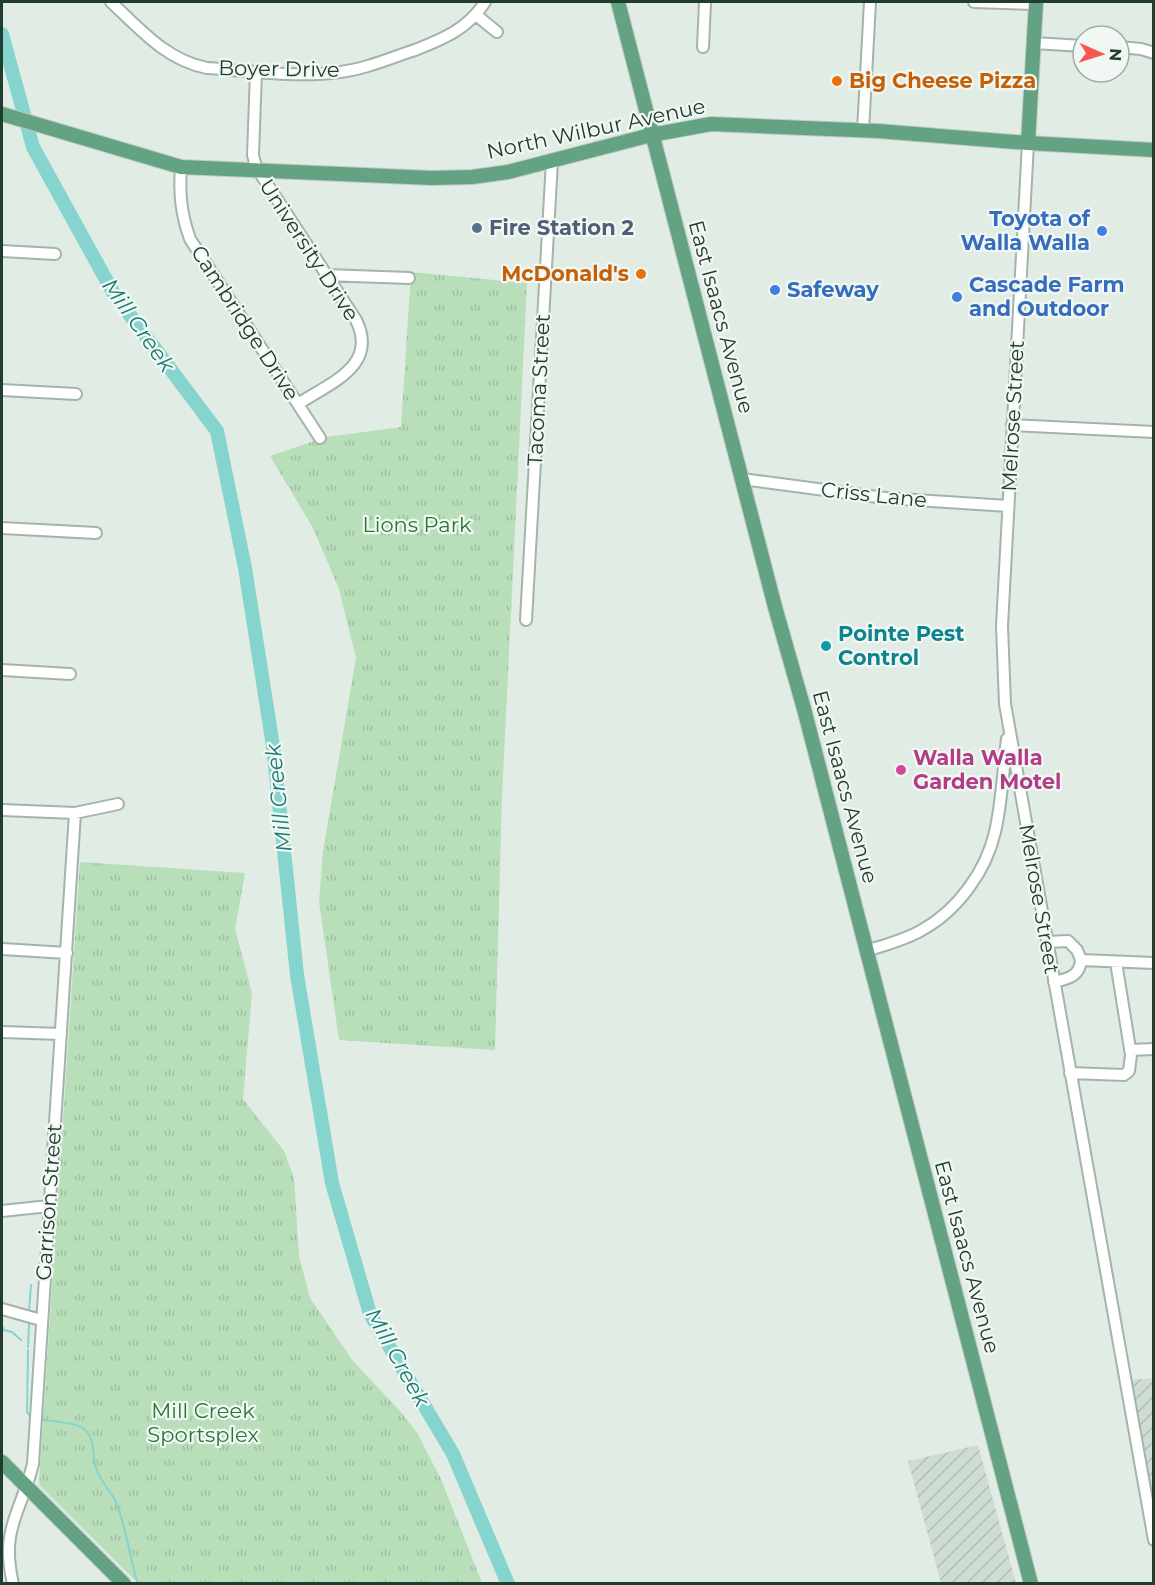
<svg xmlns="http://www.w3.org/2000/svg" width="1155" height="1585" viewBox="0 0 1155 1585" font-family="Montserrat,sans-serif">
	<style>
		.industrial { fill: url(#industrial-furrows) }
		.park { fill: url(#park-tufts) }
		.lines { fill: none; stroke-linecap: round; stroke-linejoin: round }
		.stream { stroke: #86d4ce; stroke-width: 2 }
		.river { stroke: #86d4ce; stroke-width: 14 }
		.minor-casing { stroke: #a3b4aa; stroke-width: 14 }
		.major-casing { stroke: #c1c9c5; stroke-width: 16 }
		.minor { stroke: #fff; stroke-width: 10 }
		.major { stroke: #63a384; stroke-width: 14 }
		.food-dot { fill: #e8710a; stroke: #f1f8f3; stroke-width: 2 }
		.service-dot { fill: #5c6f8a; stroke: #f1f8f3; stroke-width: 2 }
		.shop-dot { fill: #3f7fe0; stroke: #f1f8f3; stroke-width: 2 }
		.culture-dot { fill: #0f9aa8; stroke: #f1f8f3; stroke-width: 2 }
		.hotel-dot { fill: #d1479c; stroke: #f1f8f3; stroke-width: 2 }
		.labels { text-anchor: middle; stroke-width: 4.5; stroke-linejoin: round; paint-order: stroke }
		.street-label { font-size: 21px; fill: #203d2f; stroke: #f1f8f3 }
		.food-label { font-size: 21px; font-weight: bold; fill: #c56008; stroke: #f1f8f3; text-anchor: start }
		.shop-label { font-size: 21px; font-weight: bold; fill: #366cbe; stroke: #f1f8f3; text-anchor: start }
		.service-label { font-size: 21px; font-weight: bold; fill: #4e5e75; stroke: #f1f8f3; text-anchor: start }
		.park-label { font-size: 21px; fill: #297635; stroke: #f1f8f3 }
		.culture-label { font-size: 21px; font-weight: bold; fill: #0d838f; stroke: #f1f8f3; text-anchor: start }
		.hotel-label { font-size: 21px; font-weight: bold; fill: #b23c85; stroke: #f1f8f3; text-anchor: start }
		.water-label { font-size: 22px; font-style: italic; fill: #187c76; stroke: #f1f8f3 }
	</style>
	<defs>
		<pattern id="industrial-furrows" width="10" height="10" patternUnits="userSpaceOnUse" patternTransform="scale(1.5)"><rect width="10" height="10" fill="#cfdcd3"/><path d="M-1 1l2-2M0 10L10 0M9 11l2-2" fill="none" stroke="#b1beb5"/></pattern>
		<pattern id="park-tufts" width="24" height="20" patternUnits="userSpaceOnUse" patternTransform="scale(1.5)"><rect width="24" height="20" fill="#b8deba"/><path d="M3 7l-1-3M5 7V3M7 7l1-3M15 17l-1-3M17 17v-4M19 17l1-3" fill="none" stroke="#9ebfa0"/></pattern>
	</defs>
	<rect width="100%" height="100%" fill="#e1ece4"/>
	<path class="industrial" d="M 1153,1378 L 1153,1545 L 1124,1381 Z
		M 978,1445 L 1016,1583 L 941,1583 L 908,1461 Z"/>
	<path class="park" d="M 411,272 L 527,283 L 502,797 L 495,1050 L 339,1040 L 319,902 L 323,851 L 356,658 L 339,589 L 313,528 L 270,456 L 326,437 L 401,427 Z
		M 80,862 L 245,873 L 235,929 L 252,993 L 243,1099 L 284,1151 L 294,1178 L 299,1256 L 310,1298 L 353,1361 L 400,1411 L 417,1433 L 441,1479 L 482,1583 L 138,1583 L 39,1485 Z"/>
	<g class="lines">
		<path class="stream" d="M 29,1311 L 31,1285
			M 2,1325 L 4,1330 L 12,1332 L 21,1340
			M 28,1347 L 29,1324
			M 28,1350 L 27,1412 L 29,1415
			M 44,1420 C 55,1422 72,1422 81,1427 C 97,1436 91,1453 96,1468 C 100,1481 109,1489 115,1500 C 126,1525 129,1554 137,1581"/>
		<path class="river" d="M 2,34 L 33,147 L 114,294 L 217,431 L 245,568 L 273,746 L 297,975 L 332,1183 L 370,1314 L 453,1454 L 508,1584"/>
		<defs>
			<path id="minor" d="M 111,2 C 140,29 166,60 207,68 C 248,71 299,78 340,72 C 366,69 390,58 415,50 C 443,39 468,29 485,2
				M 974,2 L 1035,4
				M 476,15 L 497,32
				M 1034,43 L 1083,46
				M 703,47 L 705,2
				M 1119,47 L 1141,49 L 1154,53
				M 256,72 L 253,155 L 256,167 L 356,320 C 379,366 330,383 298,404
				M 863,131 L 870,2
				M 1028,143 L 1002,626 L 1005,704 L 1154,1540
				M 181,167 C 179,193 181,214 190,239 L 320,438
				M 2,251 L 55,254
				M 326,275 L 409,278
				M 2,390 L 76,394
				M 1012,425 L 1154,432
				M 742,479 L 885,498 L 1008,506
				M 2,528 L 96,533
				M 526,620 L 552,161
				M 2,670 L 70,674
				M 2,810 L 75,813 L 118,804
				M 1047,942 L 1068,941 L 1077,950 L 1081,960 L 1154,963
				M 2,949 L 67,953
				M 866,951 C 885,945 905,940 922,930 C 958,910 986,871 995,832 C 1002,802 1003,770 1007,739
				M 1054,982 C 1068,979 1080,976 1081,960
				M 2,1032 L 61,1034
				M 1130,1050 L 1154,1049
				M 1070,1073 L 1124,1075 L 1129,1071 L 1131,1055 L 1116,962
				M 2,1211 L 49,1206
				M 2,1309 L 41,1320
				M 13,1584 C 0,1528 21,1513 33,1464 L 75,813"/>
			<path id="major" d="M 618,2 L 775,607 L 804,709 L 1031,1584
				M 2,114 L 181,167 L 432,178 L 472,177 L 508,172 L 651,135 L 711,124 L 878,131 L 1028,143 L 1154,150
				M 1028,143 L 1036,2
				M 2,1462 L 124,1584"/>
		</defs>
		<use href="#minor" class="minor-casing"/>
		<use href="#major" class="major-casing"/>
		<use href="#minor" class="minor"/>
		<use href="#major" class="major"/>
	</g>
	<g class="food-dot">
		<circle cx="837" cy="81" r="6"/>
		<circle cx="641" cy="274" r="6"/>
	</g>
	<circle class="service-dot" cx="477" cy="228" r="6"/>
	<g class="shop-dot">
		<circle cx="1102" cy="231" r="6"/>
		<circle cx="775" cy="290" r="6"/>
		<circle cx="957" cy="297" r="6"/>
	</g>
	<circle class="culture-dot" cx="826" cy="646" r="6"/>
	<circle class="hotel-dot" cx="901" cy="770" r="6"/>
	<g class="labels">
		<g class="street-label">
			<text transform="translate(279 69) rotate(1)" y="7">Boyer Drive</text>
			<text transform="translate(596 129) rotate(-12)" y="7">North Wilbur Avenue</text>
			<text transform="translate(309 250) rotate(57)" y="7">University Drive</text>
			<text transform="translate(721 317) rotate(75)" y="7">East Isaacs Avenue</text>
			<text transform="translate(245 323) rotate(57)" y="7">Cambridge Drive</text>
			<text transform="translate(539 390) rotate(-87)" y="7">Tacoma Street</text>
			<text transform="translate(1013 416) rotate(-87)" y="7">Melrose Street</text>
			<text transform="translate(874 495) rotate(6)" y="7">Criss Lane</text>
			<text transform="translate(845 787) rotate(75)" y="7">East Isaacs Avenue</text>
			<text transform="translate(1039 899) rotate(80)" y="7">Melrose Street</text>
			<text transform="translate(49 1202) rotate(-86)" y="7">Garrison Street</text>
			<text transform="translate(967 1257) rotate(75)" y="7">East Isaacs Avenue</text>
		</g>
		<g class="food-label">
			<text x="849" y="88">Big Cheese Pizza</text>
			<text x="629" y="281" text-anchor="end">McDonald's</text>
		</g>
		<g class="shop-label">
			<text x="1090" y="226" text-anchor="end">Toyota of<tspan x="1090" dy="24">Walla Walla</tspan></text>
			<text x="969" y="292">Cascade Farm<tspan x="969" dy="24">and Outdoor</tspan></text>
			<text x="787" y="297">Safeway</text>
		</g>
		<g class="service-label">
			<text x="489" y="235">Fire Station 2</text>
		</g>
		<g class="park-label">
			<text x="417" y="532">Lions Park</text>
			<text x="203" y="1418">Mill Creek<tspan x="203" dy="24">Sportsplex</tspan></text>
		</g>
		<g class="culture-label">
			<text x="838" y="641">Pointe Pest<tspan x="838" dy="24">Control</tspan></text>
		</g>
		<g class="hotel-label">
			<text x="913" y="765">Walla Walla<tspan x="913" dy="24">Garden Motel</tspan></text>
		</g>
		<g class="water-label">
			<text transform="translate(139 325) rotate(55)" y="8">Mill Creek</text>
			<text transform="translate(278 798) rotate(-96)" y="8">Mill Creek</text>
			<text transform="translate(398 1357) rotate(61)" y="8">Mill Creek</text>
		</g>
	</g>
	<rect width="1155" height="1585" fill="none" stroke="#203d2f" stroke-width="6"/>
	<g transform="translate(1101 54) rotate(93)"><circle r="28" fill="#f1f8f3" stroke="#9dada5" stroke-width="1.5"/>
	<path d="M0-4.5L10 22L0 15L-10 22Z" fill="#f85653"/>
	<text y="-9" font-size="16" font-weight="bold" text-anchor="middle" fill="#203d2f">N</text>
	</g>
</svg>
